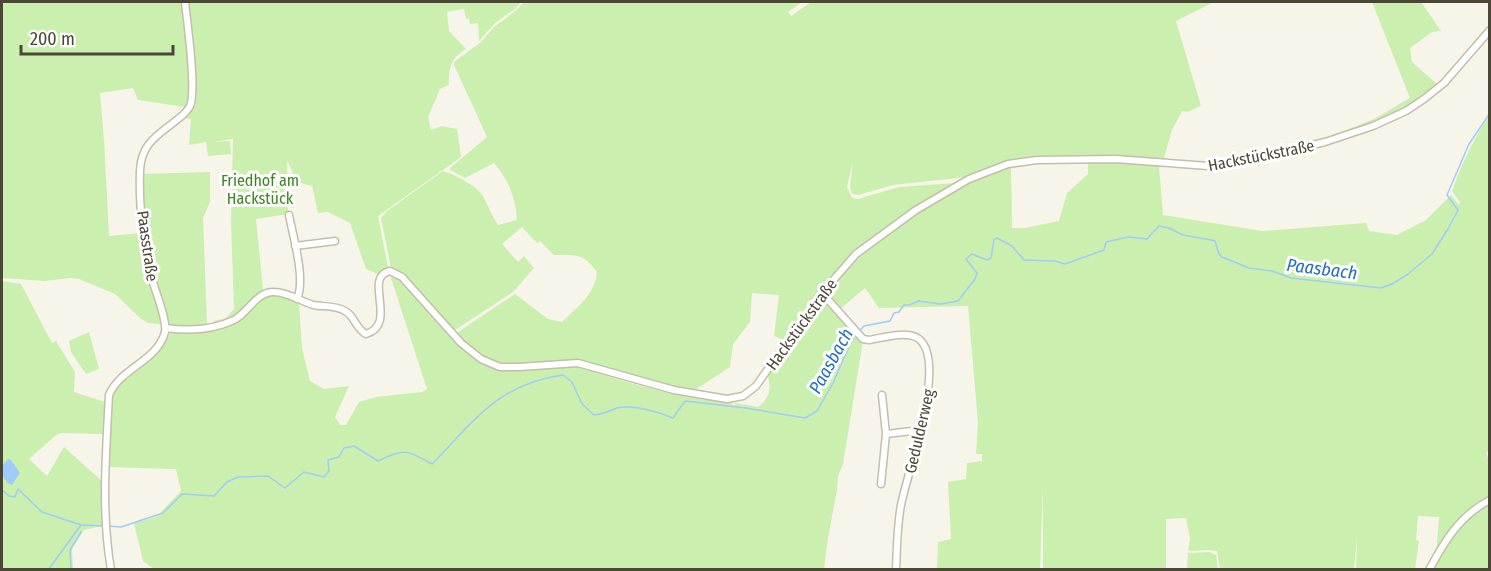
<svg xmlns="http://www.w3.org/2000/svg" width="1491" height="571" viewBox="0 0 1491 571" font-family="'Fira Sans Condensed',sans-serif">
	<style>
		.green { fill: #cbefaf }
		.water { fill: #a1cbf9 }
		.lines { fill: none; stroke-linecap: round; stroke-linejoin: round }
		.stream { stroke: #a1cbf9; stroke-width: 1.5 }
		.minor-casing { stroke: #c4beab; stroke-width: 9 }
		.minor { stroke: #fff; stroke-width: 6 }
		.labels { text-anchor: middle; stroke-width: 6; stroke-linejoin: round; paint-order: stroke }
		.street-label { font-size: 16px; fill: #4c4637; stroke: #fff }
		.park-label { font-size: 16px; fill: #3c8622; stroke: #fff }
		.water-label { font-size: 18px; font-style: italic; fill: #226ec6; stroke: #fff }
	</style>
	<rect width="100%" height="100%" fill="#f7f4ea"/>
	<path class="green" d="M 2,2 L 183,2 L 189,88 L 189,103 L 185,107 L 138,100 L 133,88 L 100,93 L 104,140 L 109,236 L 141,233 L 146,273 L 162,321 L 160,324 L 148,323 L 140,318 L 115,294 L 79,279 L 70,278 L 45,281 L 2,278 Z
		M 188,2 L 521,2 L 516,8 L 495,23 L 479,41 L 478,23 L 470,24 L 469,18 L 466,19 L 464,9 L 447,12 L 449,31 L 466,49 C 450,59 449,67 449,85 L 440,89 L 428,117 L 431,130 L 442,126 L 457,129 L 461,157 L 378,216 L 388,268 L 378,274 L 366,269 L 350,223 L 328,212 L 318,213 L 312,186 L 297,182 L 287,160 L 288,214 L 256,219 L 263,290 L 237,315 L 212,324 L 214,321 L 226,318 L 234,309 L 231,222 L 233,139 L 213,142 L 230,141 L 231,154 L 208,156 L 206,142 L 189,145 L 191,119 L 183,118 L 193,106 Z
		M 524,2 L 802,2 L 788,12 L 791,16 L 811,2 L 1214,2 L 1176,21 L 1201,106 L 1187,112 L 1182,111 L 1172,130 L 1163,161 L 1127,157 L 1090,157 L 992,167 L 966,177 L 893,185 L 858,195 L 852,194 L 850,187 L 853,161 L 847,187 L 852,198 L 858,199 L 899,187 L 955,183 L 915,207 L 854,250 L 784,340 L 774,336 L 779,295 L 752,293 L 750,322 L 733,344 L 730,367 L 693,391 L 584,362 L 564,361 L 507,365 L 494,363 L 483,358 L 455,334 L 515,294 L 548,319 L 562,322 C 577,307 595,295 597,272 C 583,253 577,255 554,255 L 540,241 L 537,243 L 522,227 L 502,244 L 518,262 L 524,256 L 534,268 L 513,292 L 455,330 L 452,330 L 391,268 L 381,218 L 387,211 L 443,171 C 454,174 477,186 483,196 C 488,206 492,216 498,225 L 517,220 C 516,198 508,179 494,163 L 465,178 L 450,170 L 450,168 L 487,137 L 454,65 L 454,62 L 481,42 L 494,27 L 514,12 Z
		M 1372,2 L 1421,2 L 1441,31 L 1432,32 L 1410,48 L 1412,62 L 1438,85 C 1409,115 1363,128 1324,139 L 1374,119 L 1410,98 Z
		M 1489,116 L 1490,449 L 1486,453 L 1489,460 L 1489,498 L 1465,514 L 1436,555 L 1439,517 L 1418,516 L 1416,540 L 1419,541 L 1415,569 L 1356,569 L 1357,537 L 1354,569 L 1220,569 L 1217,551 L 1210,550 L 1188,551 L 1190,539 L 1186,518 L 1166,519 L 1166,569 L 1043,570 L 1043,486 L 1040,569 L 937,569 L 938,542 L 951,539 L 948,482 L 966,479 L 967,463 L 982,461 L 982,454 L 976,454 L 978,423 L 968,306 L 879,308 L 865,288 L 839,310 L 825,293 L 858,255 L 918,212 L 976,178 L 1011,167 L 1012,228 L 1025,228 L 1059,221 L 1067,193 L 1088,174 L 1088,161 L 1123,162 L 1159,166 L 1163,215 L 1262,231 L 1366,223 L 1369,231 L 1397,235 L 1426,220 L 1451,195 L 1459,205 L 1460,202 L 1452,191 C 1462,164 1473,139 1489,116 Z
		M 210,172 L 210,202 L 203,218 L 207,324 L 185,327 L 173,326 C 166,321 165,313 162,305 C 147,262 145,219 143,174 Z
		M 390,275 L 401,281 C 427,308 449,343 482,363 C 510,379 542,365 572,366 C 585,367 595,372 607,376 C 648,388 690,401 733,401 L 732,405 L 734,406 L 735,403 L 758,407 C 770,398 772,388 767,374 L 817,304 L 822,300 L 827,301 L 863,341 L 843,464 L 838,476 L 837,490 L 828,538 L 824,569 L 154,569 L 143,561 L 134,523 L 156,517 L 181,491 L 176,469 L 109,467 L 110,419 L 112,395 L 114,387 L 127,374 L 159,351 L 171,332 C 191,331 213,332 231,324 C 247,318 259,291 277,295 C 284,297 292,301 299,304 L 302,348 L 310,381 L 324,389 L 349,386 L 335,417 L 340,425 L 346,425 L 359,402 L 376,397 L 422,392 L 427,389 Z
		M 2,281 L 21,284 L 52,343 L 56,341 L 75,372 L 74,392 L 105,402 L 104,434 L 61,433 L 55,436 L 29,459 L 47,476 L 64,447 L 103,482 L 102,526 L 84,530 L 72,549 L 73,569 L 2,570 Z
		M 89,332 L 99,369 L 86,374 L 71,352 L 69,341 Z
		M 1489,503 L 1489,569 L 1431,570 C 1447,543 1462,518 1489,503 Z
		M 1210,552 L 1216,555 L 1218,569 L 1187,569 L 1188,553 Z"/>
	<path class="water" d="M 8,459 L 11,460 L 20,473 L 12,485 C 5,483 1,474 2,466 Z"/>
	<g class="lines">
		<path class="stream" d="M 860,331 L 864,326 L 890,321 L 894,313 L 899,312 L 904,305 L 909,305 L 919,301 L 940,304 L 958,301 L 975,279 L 977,273 L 966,259 L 972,254 L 987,260 L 991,258 L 994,240 L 997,238 L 1012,246 L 1024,260 L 1055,261 L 1065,264 L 1104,250 L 1106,242 L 1128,237 L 1147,239 L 1159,226 L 1169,228 L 1183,235 L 1211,240 L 1215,241 L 1219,254 L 1222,257 L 1249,268 L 1272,271 L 1291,278 L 1381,288 L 1392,284 L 1408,274 L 1432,254 L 1448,229 L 1458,210 L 1447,195 L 1469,144 L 1490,113
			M 2,490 L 9,496 L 15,497 L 18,489 L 42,512 L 81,525 L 104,526
			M 108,526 L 121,527 L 163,513 L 182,494 L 214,496 L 227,482 L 238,477 L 268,476 L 285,488 L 304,472 L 324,477 L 329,471 L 328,460 L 339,457 L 344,448 L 354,446 L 378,461 C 404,448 407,450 432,464 C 475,420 498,384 563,375 L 572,382 L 582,404 L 594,415 C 603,414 609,411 617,408 C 632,404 659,412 673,418 L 685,401 L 746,408 L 805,418 L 817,411 L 833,383 L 851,342 L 857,335
			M 48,570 L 81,525
			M 71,570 L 70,550 L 81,532"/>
		<defs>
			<path id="minor" d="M 289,215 C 293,237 306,279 297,299
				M 295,246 L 335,241
				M 822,293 L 863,339 L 869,340 C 882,338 907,330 919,339 C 948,362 907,473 901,505 C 897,526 897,548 896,570
				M 166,328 C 188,331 213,330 234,320 C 248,313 257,291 274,292 C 287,292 301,301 313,305 C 323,307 335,305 345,311 C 355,316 355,328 366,334 C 399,324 362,277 390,271 L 402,277 L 461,343 L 481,359 L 500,367 L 519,367 L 578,363 L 674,390 L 727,399 L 743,396 L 756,386 L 822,293 L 856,254 L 916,210 L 969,179 L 1008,164 L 1037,160 L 1116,159 L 1208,166 L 1250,160 L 1325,142 L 1373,126 L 1406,111 L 1424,99 L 1444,83 L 1490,30
				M 886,434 L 921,430
				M 881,484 L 886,434 L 882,395
				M 111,570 C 101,511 106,453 109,395 C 121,367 157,362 165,332 C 168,318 150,279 147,262 C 142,237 139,197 140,171 C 141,143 158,135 178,119 C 183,115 187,112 190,106 C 197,90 187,22 185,2
				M 1429,570 C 1444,542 1460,515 1490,500"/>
		</defs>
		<use href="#minor" class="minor-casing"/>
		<use href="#minor" class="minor"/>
	</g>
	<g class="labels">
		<g class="street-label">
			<text transform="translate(1261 155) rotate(-11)" y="6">Hackstückstraße</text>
			<text transform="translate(148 246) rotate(82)" y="6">Paasstraße</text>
			<text transform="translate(801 324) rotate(-54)" y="6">Hackstückstraße</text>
			<text transform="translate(919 431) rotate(-77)" y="6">Gedulderweg</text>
		</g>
		<g class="park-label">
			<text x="260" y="186">Friedhof am<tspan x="260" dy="18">Hackstück</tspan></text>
		</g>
		<g class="water-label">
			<text transform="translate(1322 269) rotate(7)" y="6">Paasbach</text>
			<text transform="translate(831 361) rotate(-61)" y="6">Paasbach</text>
		</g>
	</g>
	<rect width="1491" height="571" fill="none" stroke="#4c4637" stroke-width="6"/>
	<path d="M21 45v9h152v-9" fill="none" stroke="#4c4637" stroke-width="3"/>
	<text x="30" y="45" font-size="18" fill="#4c4637" stroke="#ffffff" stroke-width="4.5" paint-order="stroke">200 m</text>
</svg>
